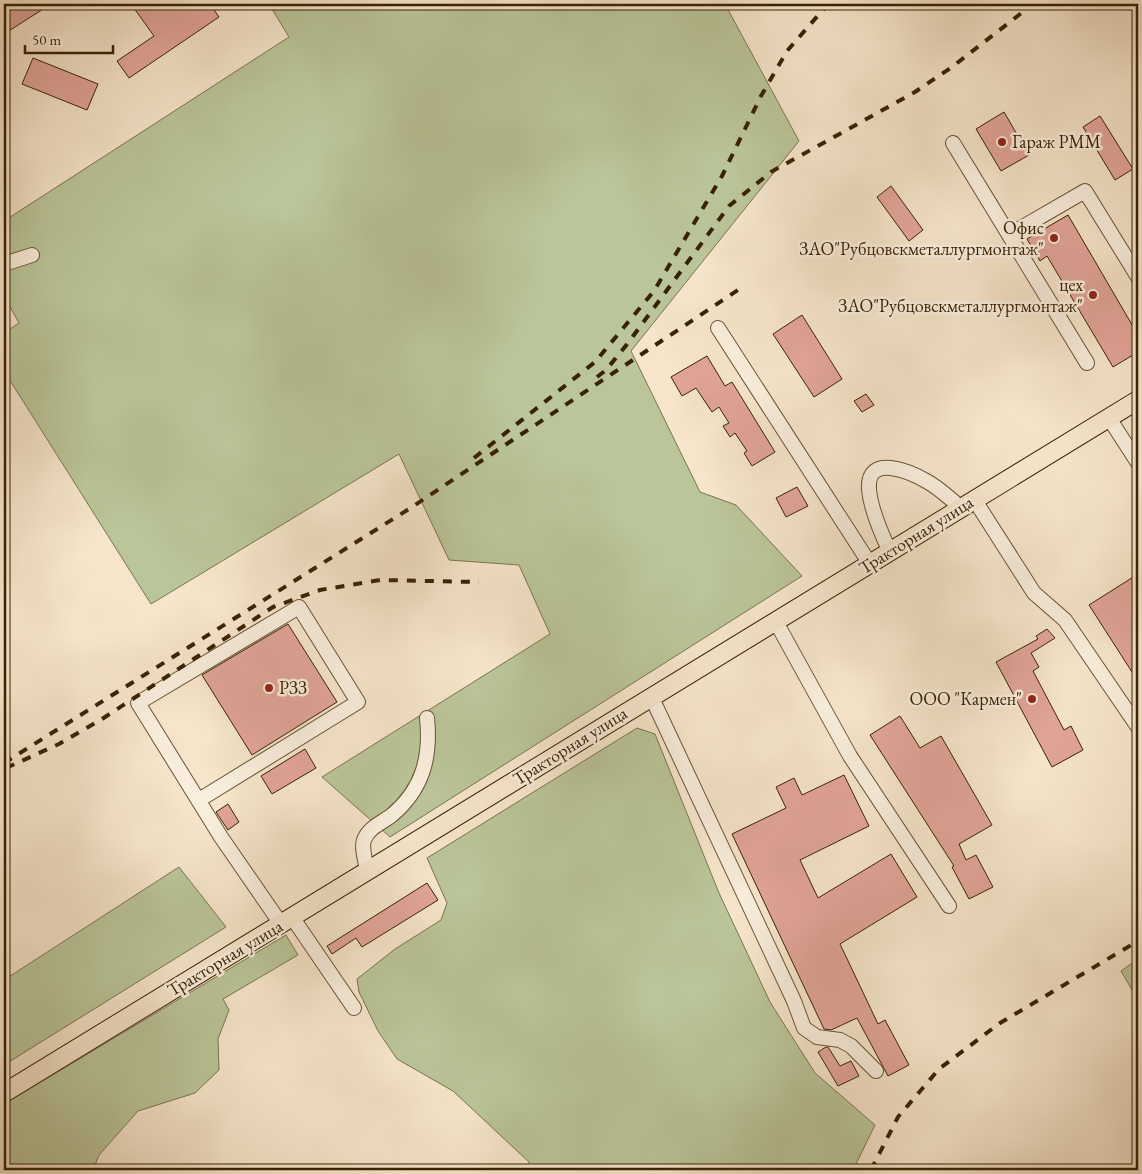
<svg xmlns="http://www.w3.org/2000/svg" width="1142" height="1174" viewBox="0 0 1142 1174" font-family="'EB Garamond',serif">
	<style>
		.green { fill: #bac599; stroke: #7a744e }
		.building { fill: #e1a499; stroke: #392202 }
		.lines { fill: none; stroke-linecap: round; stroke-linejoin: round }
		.minor-casing { stroke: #685334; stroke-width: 16 }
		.major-casing { stroke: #392202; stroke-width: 20 }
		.minor { stroke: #f9eedd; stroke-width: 14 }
		.major { stroke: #f6e5cb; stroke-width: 18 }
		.rail { stroke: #392202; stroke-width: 4; stroke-dasharray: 9 9; stroke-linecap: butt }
		.poi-dot { fill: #8f2418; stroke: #f9eedd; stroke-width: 2 }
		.labels { text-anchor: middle; stroke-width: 5; stroke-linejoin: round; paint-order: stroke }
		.poi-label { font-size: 18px; fill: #392202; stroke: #f9eedd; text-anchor: end }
		.street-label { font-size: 18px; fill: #392202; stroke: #f9eedd }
	</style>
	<rect width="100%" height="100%" fill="#f6e5cb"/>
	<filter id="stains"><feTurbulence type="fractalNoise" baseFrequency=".004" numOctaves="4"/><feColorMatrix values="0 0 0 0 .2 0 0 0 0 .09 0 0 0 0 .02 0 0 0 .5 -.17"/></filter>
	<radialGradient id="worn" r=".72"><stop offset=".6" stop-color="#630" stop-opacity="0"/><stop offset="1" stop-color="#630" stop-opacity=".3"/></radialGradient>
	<path class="green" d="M 269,4 L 725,4 L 799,141 L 631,351 L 700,492 L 736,505 L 802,576 L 390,837 L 322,777 L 550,634 L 519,565 L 449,560 L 399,454 L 151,604 L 4,371 L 4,333 L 19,323 L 4,296 L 4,221 L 289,37 Z
		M 637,728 L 655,734 L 719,893 L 770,1002 L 815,1073 L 875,1125 L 853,1170 L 530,1170 L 529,1162 L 453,1091 L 397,1059 L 378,1031 L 359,992 L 357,979 L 395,949 L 441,920 L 447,903 L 427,858 Z
		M 179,867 L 226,927 L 4,1065 L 4,980 Z
		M 286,935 L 298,955 L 223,999 L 229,1010 L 218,1039 L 219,1070 L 195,1093 L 138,1111 L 99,1155 L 93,1170 L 4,1170 L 4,1104 Z
		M 1138,959 L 1138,1000 L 1121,971 Z"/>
	<path class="building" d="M 4,4 L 51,4 L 4,34 Z
		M 131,4 L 210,4 L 219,17 L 129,78 L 117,61 L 154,36 Z
		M 33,58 L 98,84 L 87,110 L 22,84 Z
		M 1004,112 L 1029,155 L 1001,171 L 976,129 Z
		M 1100,116 L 1133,169 L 1115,180 L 1083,127 Z
		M 891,186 L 923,230 L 909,241 L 877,197 Z
		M 1068,215 L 1138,335 L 1138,352 L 1113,367 L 1047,256 L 1040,261 L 1027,239 Z
		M 802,315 L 842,379 L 814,397 L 773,334 Z
		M 707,356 L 725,386 L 732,382 L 775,452 L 752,466 L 744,453 L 747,451 L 735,433 L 730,437 L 723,426 L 729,423 L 719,407 L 712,412 L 696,388 L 682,396 L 671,377 Z
		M 866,394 L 874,405 L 862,412 L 854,401 Z
		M 797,487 L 808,506 L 786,517 L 776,498 Z
		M 1138,574 L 1138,669 L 1132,672 L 1089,605 Z
		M 288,624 L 337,702 L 252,755 L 202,675 Z
		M 1047,629 L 1055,638 L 1031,653 L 1039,667 L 1033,671 L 1064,730 L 1071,726 L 1083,750 L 1052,767 L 996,662 L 1038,639 L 1036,636 Z
		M 900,716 L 920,748 L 941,736 L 992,825 L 959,844 L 966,860 L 976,855 L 993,887 L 969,899 L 952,867 L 954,866 L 870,735 Z
		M 305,749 L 316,768 L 272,794 L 261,776 Z
		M 844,775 L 869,826 L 800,860 L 818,898 L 891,854 L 917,897 L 840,944 L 878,1024 L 885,1020 L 909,1065 L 888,1076 L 857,1018 L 831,1030 L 824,1029 L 732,834 L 786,808 L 776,787 L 794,778 L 802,795 Z
		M 228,804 L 239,822 L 228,830 L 216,812 Z
		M 427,883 L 438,900 L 362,947 L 356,938 L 332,954 L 327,946 Z
		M 826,1047 L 828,1047 L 840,1066 L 851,1061 L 859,1076 L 838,1086 L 818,1052 Z"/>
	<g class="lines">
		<defs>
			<path id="minor" d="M 953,143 L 1087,363
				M 1009,235 L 1085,191 L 1138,277
				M 4,264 L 32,255
				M 718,328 L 870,564
				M 1109,418 L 1138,463
				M 974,499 L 1034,593 L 1065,620 L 1138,727
				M 890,552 C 881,533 871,510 869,490 C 866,452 911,472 928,482 C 940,489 951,499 961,508
				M 776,622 L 850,756 L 949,906
				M 651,696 L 794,1001 L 804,1028 L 817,1037 L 840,1040 L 851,1046 L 876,1071
				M 199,800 L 358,702 L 299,607 L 138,703 L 221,837 L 281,924
				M 367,871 C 366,862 361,848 364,840 C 369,827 382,823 392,815 C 423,789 431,757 427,718
				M 292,917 L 354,1008"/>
			<path id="major" d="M 4,1093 L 1138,400"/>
		</defs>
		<use href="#minor" class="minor-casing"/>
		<use href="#major" class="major-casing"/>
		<use href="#minor" class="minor"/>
		<use href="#major" class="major"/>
		<path class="rail" d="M 597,377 L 606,370 L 628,343 L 729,206 L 771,172 L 915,92 L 952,67 L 1033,4
			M 474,458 L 595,362 L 654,291 L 722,176 L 761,96 L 787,51 L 828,4
			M 4,763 L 409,509 L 738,290
			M 6,768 L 59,744 L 102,719 L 273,607 L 320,590 L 380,580 L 479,582
			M 871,1170 L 898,1117 L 939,1069 L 1000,1023 L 1138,941"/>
	</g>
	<g class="poi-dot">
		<circle cx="1002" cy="142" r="5"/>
		<circle cx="1054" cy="238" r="5"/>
		<circle cx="1093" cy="295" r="5"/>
		<circle cx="269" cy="688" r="5"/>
		<circle cx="1032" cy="699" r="5"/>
	</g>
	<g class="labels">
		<g class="poi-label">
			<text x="1012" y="148" text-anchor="start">Гараж РММ</text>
			<text x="1044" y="234">Офис<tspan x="1044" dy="21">ЗАО"Рубцовскметаллургмонтаж"</tspan></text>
			<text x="1083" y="291">цех<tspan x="1083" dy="21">ЗАО"Рубцовскметаллургмонтаж"</tspan></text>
			<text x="279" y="694" text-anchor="start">РЗЗ</text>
			<text x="1022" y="705">ООО "Кармен"</text>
		</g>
		<g class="street-label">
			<text transform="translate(916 535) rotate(-32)" y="6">Тракторная улица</text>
			<text transform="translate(570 746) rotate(-32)" y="6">Тракторная улица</text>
			<text transform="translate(225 958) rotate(-31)" y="6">Тракторная улица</text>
		</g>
	</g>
	<rect width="1142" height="1174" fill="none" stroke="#f6e5cb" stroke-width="20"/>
	<rect x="5" y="5" width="1132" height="1164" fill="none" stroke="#392202" stroke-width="2.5"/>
	<rect x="10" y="10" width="1122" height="1154" fill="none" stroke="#392202"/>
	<path d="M25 45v8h88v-8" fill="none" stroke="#392202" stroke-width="2.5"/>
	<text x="32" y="45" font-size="15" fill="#392202" stroke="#f9eedd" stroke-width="4" paint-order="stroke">50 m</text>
	<rect width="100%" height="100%" filter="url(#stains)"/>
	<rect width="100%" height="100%" fill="url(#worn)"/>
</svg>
